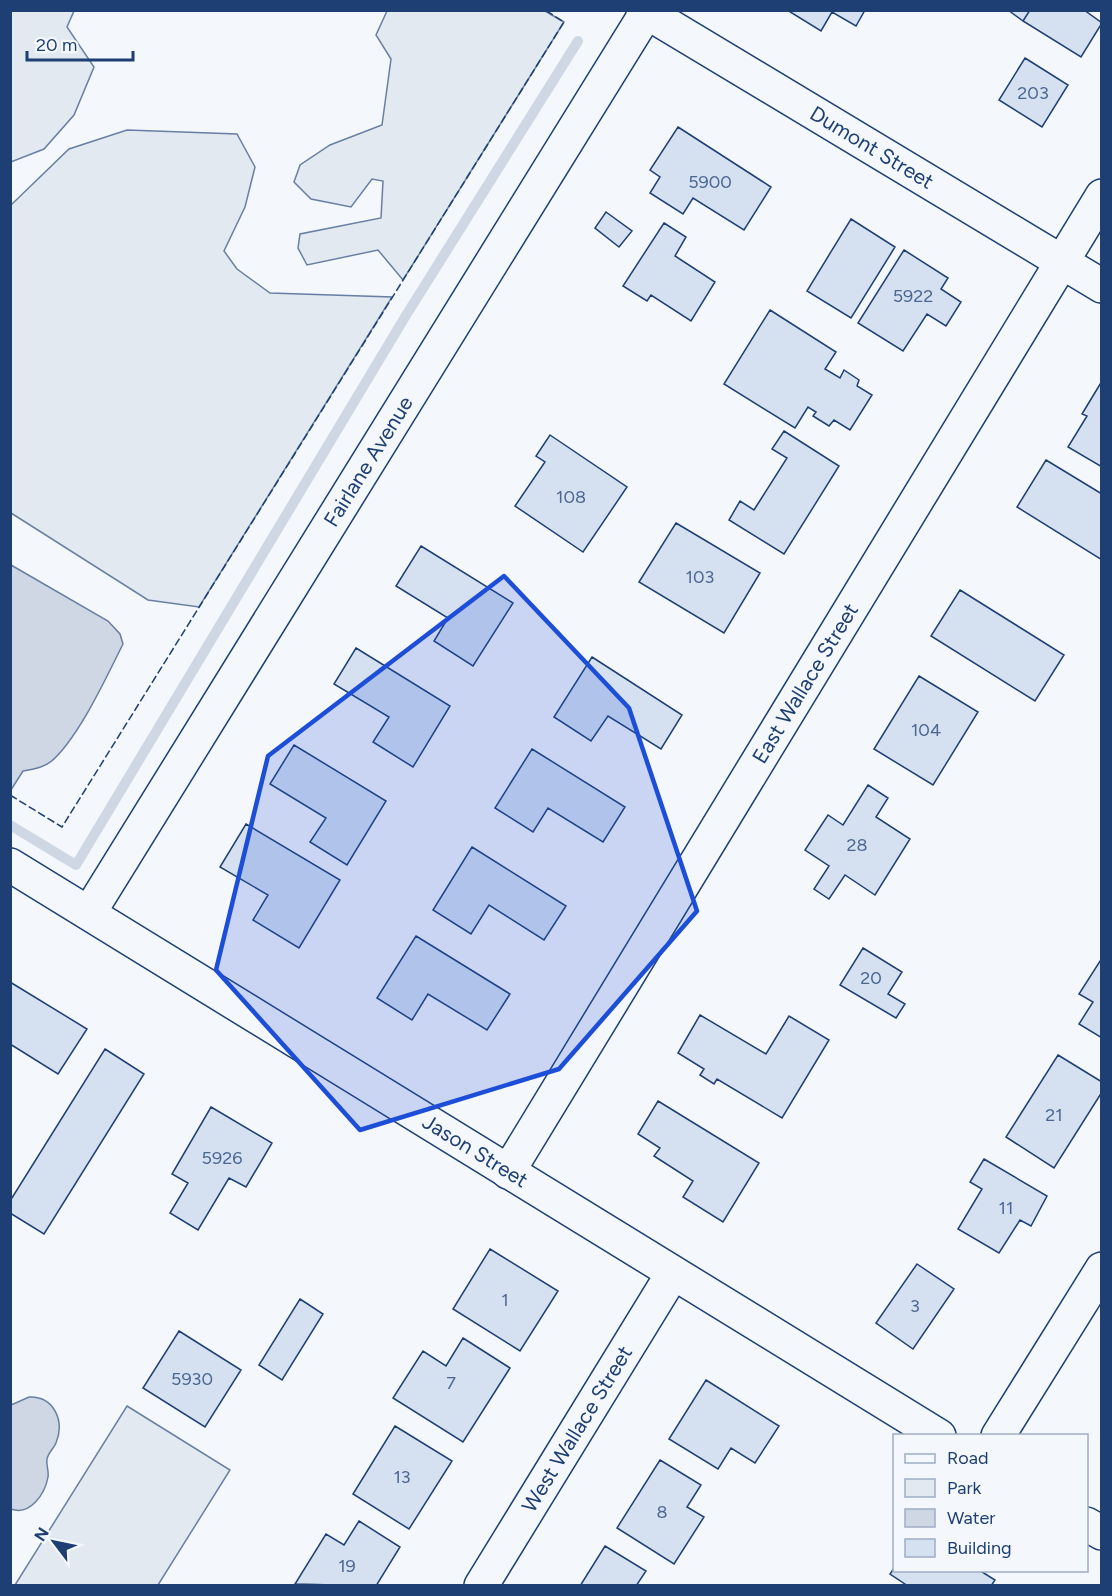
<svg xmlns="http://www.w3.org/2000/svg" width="1112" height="1596" viewBox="0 0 1112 1596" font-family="Figtree,sans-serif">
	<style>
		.green { fill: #e3e9f0; stroke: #687fa3; stroke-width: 1.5 }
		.water { fill: #cfd7e4; stroke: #687fa3; stroke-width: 1.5 }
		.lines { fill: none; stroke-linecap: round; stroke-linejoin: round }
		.stream { stroke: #cfd7e4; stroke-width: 10 }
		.building { fill: #d5e0f0; stroke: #1d3f73; stroke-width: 1.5 }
		.minor-casing { stroke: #1d3f73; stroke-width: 36 }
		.minor { stroke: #f4f7fb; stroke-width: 33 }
		.fence { stroke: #1d3f73; stroke-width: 1.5; stroke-dasharray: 8 3; stroke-linecap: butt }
		.marked { fill: #1d4ed8; fill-opacity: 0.2; stroke: #1d4ed8; stroke-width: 4.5; stroke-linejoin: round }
		.labels { text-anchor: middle; stroke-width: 4.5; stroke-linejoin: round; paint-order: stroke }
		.number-label { font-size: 18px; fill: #4b6792 }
		.street-label { font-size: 21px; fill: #1d3f73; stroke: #f4f7fb }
	</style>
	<rect width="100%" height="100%" fill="#f4f7fb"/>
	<path class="green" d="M 11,10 L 74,11 L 67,27 L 94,67 L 74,115 L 44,149 L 11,162 Z
		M 387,11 L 545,11 L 564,22 L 403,280 L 378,250 L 307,265 L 298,248 L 300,234 L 381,218 L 383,181 L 372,179 L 351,207 L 311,199 L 294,182 L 300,165 L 330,145 L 382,125 L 391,59 L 376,35 Z
		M 127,130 L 237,134 L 255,167 L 245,207 L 224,251 L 237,269 L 270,293 L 392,297 L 199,607 L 148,600 L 11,513 L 11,205 L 69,149 Z
		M 127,1406 L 230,1470 L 158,1585 L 15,1585 Z"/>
	<path class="water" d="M 11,565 L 108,621 L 120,634 L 123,644 C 106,678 82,730 56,757 C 47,767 35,769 23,771 L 11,790 Z
		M 29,1397 C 54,1396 65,1421 56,1443 C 54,1448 48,1453 47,1459 C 46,1465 49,1471 48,1477 C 45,1494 30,1516 11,1509 L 11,1405 Z"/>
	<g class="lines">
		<path class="stream" d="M 10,825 L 76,865 L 405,317 L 578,41"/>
	</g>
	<path class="building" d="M 787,10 L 865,10 L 856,26 L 832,12 L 821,31 Z
		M 1008,10 L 1030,10 L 1023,21 Z
		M 1030,10 L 1084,10 L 1102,23 L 1081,57 L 1023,21 Z
		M 1025,58 L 1068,85 L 1042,127 L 999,100 Z
		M 678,127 L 771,187 L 744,230 L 693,198 L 683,214 L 650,193 L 660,177 L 650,170 Z
		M 606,212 L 632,231 L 619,247 L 595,228 Z
		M 851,219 L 895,247 L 851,318 L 807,291 Z
		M 664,223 L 686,237 L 675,256 L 715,282 L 691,321 L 651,295 L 647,301 L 623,286 Z
		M 904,250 L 948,278 L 941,289 L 961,302 L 946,326 L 927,314 L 903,351 L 858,323 Z
		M 770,310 L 836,352 L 825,369 L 840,378 L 844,370 L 859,380 L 857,386 L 872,395 L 850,430 L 834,420 L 829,426 L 813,416 L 816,412 L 808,407 L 795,428 L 724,384 Z
		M 1102,381 L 1102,467 L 1068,447 L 1087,416 L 1082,414 Z
		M 784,431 L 839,466 L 784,554 L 729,520 L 740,501 L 754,510 L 787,458 L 772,449 Z
		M 550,435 L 627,487 L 583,552 L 515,506 L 545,462 L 536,456 Z
		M 1046,460 L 1102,494 L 1102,560 L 1017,507 Z
		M 676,523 L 760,573 L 724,633 L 639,582 Z
		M 421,546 L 513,603 L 473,666 L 434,641 L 448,618 L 396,586 Z
		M 960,590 L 1064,655 L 1035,701 L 931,636 Z
		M 356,648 L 450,706 L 413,767 L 373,742 L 389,717 L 334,684 Z
		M 592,657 L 682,715 L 661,749 L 608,716 L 591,741 L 554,717 Z
		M 919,676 L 978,712 L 933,785 L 874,749 Z
		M 294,745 L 386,801 L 347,865 L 310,842 L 326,818 L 270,784 Z
		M 532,749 L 625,807 L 603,842 L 548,808 L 533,832 L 495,808 Z
		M 868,785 L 888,798 L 876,817 L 910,839 L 875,895 L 845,875 L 829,899 L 814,889 L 829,866 L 805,850 L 828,815 L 843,825 Z
		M 246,824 L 340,880 L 299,948 L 253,920 L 268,895 L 220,867 Z
		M 472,847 L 566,906 L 544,940 L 489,905 L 471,934 L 433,910 Z
		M 416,936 L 510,994 L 487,1030 L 428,994 L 412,1020 L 377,998 Z
		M 863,948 L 902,972 L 888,994 L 905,1004 L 896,1018 L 840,985 Z
		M 1102,958 L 1102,1038 L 1079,1024 L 1093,1002 L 1079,994 Z
		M 10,982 L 87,1029 L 58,1074 L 10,1044 Z
		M 700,1015 L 766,1054 L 789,1016 L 829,1040 L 782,1118 L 717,1079 L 714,1084 L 700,1075 L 704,1069 L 678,1053 Z
		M 105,1049 L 144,1074 L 44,1234 L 10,1213 L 10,1201 Z
		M 1058,1055 L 1102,1082 L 1102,1092 L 1054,1168 L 1006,1137 Z
		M 658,1101 L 759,1163 L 723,1222 L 683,1197 L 693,1181 L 654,1156 L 660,1148 L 638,1134 Z
		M 211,1107 L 272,1143 L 246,1187 L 229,1178 L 198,1230 L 170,1213 L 188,1183 L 172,1174 Z
		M 984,1159 L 1047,1196 L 1031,1226 L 1020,1220 L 999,1253 L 958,1229 L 982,1189 L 970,1182 Z
		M 490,1249 L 558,1291 L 520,1351 L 453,1309 Z
		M 917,1264 L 954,1289 L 913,1349 L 876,1323 Z
		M 300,1299 L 323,1314 L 282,1380 L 259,1365 Z
		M 179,1331 L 241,1370 L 205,1427 L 143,1388 Z
		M 463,1338 L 510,1368 L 463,1442 L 393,1398 L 423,1351 L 446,1366 Z
		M 706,1380 L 779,1426 L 755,1463 L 731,1448 L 718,1469 L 669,1439 Z
		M 395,1426 L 452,1461 L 409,1529 L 353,1494 Z
		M 660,1460 L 701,1485 L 687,1507 L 704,1517 L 674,1564 L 617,1528 Z
		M 359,1521 L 400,1547 L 376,1586 L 295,1584 L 326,1534 L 344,1545 Z
		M 605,1546 L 646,1571 L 636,1586 L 580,1586 Z
		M 894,1568 L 894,1570 L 979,1570 L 995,1580 L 991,1586 L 908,1586 L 890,1574 Z"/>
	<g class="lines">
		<defs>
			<g id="minor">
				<path id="s1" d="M 643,10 L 1102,286"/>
				<path id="s2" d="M 10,865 L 939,1436"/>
				<path id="s3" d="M 89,913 L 648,10"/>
				<path id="s4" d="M 508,1172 L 1102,196"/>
				<path d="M 998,1436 L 1102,1269"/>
				<path d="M 1086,1524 L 1102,1533"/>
				<path id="s5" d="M 481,1586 L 673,1273"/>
			</g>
		</defs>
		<use href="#minor" class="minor-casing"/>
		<use href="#minor" class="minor"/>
		<path class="fence" d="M 10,795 L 62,827 L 564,22 L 545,10"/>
	</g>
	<path class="marked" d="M 504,576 L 629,708 L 697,911 L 559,1069 L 360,1130 L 216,970 L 268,756 Z"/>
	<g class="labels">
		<g class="number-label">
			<text x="1033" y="99">203</text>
			<text x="710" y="188">5900</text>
			<text x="913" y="302">5922</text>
			<text x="571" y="503">108</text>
			<text x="700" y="583">103</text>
			<text x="926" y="736">104</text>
			<text x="857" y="851">28</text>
			<text x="871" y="984">20</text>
			<text x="1054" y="1121">21</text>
			<text x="222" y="1164">5926</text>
			<text x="1006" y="1214">11</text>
			<text x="505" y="1306">1</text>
			<text x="915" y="1312">3</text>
			<text x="192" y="1385">5930</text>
			<text x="451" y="1389">7</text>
			<text x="402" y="1483">13</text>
			<text x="662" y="1518">8</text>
			<text x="347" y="1572">19</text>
		</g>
		<g class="street-label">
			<text dy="7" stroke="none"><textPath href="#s1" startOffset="267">Dumont Street</textPath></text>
			<text dy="7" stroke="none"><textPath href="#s3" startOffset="531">Fairlane Avenue</textPath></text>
			<text dy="7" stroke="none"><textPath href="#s4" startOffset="572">East Wallace Street</textPath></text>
			<text dy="7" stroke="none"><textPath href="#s2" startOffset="546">Jason Street</textPath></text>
			<text dy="7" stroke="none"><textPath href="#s5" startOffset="184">West Wallace Street</textPath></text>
		</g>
	</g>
	<rect width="1112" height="1596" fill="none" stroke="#1d3f73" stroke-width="24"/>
	<rect x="893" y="1434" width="195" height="138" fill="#f4f7fb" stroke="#9eadc5" stroke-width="1.5"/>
	<rect x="905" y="1454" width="30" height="9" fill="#f4f7fb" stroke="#9eadc5" stroke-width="1.5"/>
	<text x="947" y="1464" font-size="18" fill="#1d3f73">Road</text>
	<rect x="905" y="1479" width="30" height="18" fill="#e3e9f0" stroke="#9eadc5" stroke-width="1.5"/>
	<text x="947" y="1494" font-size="18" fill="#1d3f73">Park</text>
	<rect x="905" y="1509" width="30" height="18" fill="#cfd7e4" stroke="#9eadc5" stroke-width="1.5"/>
	<text x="947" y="1524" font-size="18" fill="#1d3f73">Water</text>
	<rect x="905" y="1539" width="30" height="18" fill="#d5e0f0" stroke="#9eadc5" stroke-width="1.5"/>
	<text x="947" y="1554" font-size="18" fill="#1d3f73">Building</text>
	<g transform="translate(54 1542) rotate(302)" stroke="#f4f7fb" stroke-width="4.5" paint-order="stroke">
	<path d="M0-4.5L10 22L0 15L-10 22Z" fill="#1d3f73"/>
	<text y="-9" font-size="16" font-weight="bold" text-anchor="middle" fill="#1d3f73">N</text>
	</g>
	<path d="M27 51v9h106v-9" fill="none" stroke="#1d3f73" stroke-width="3"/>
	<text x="36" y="51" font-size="18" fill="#1d3f73" stroke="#f4f7fb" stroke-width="4.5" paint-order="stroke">20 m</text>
</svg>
